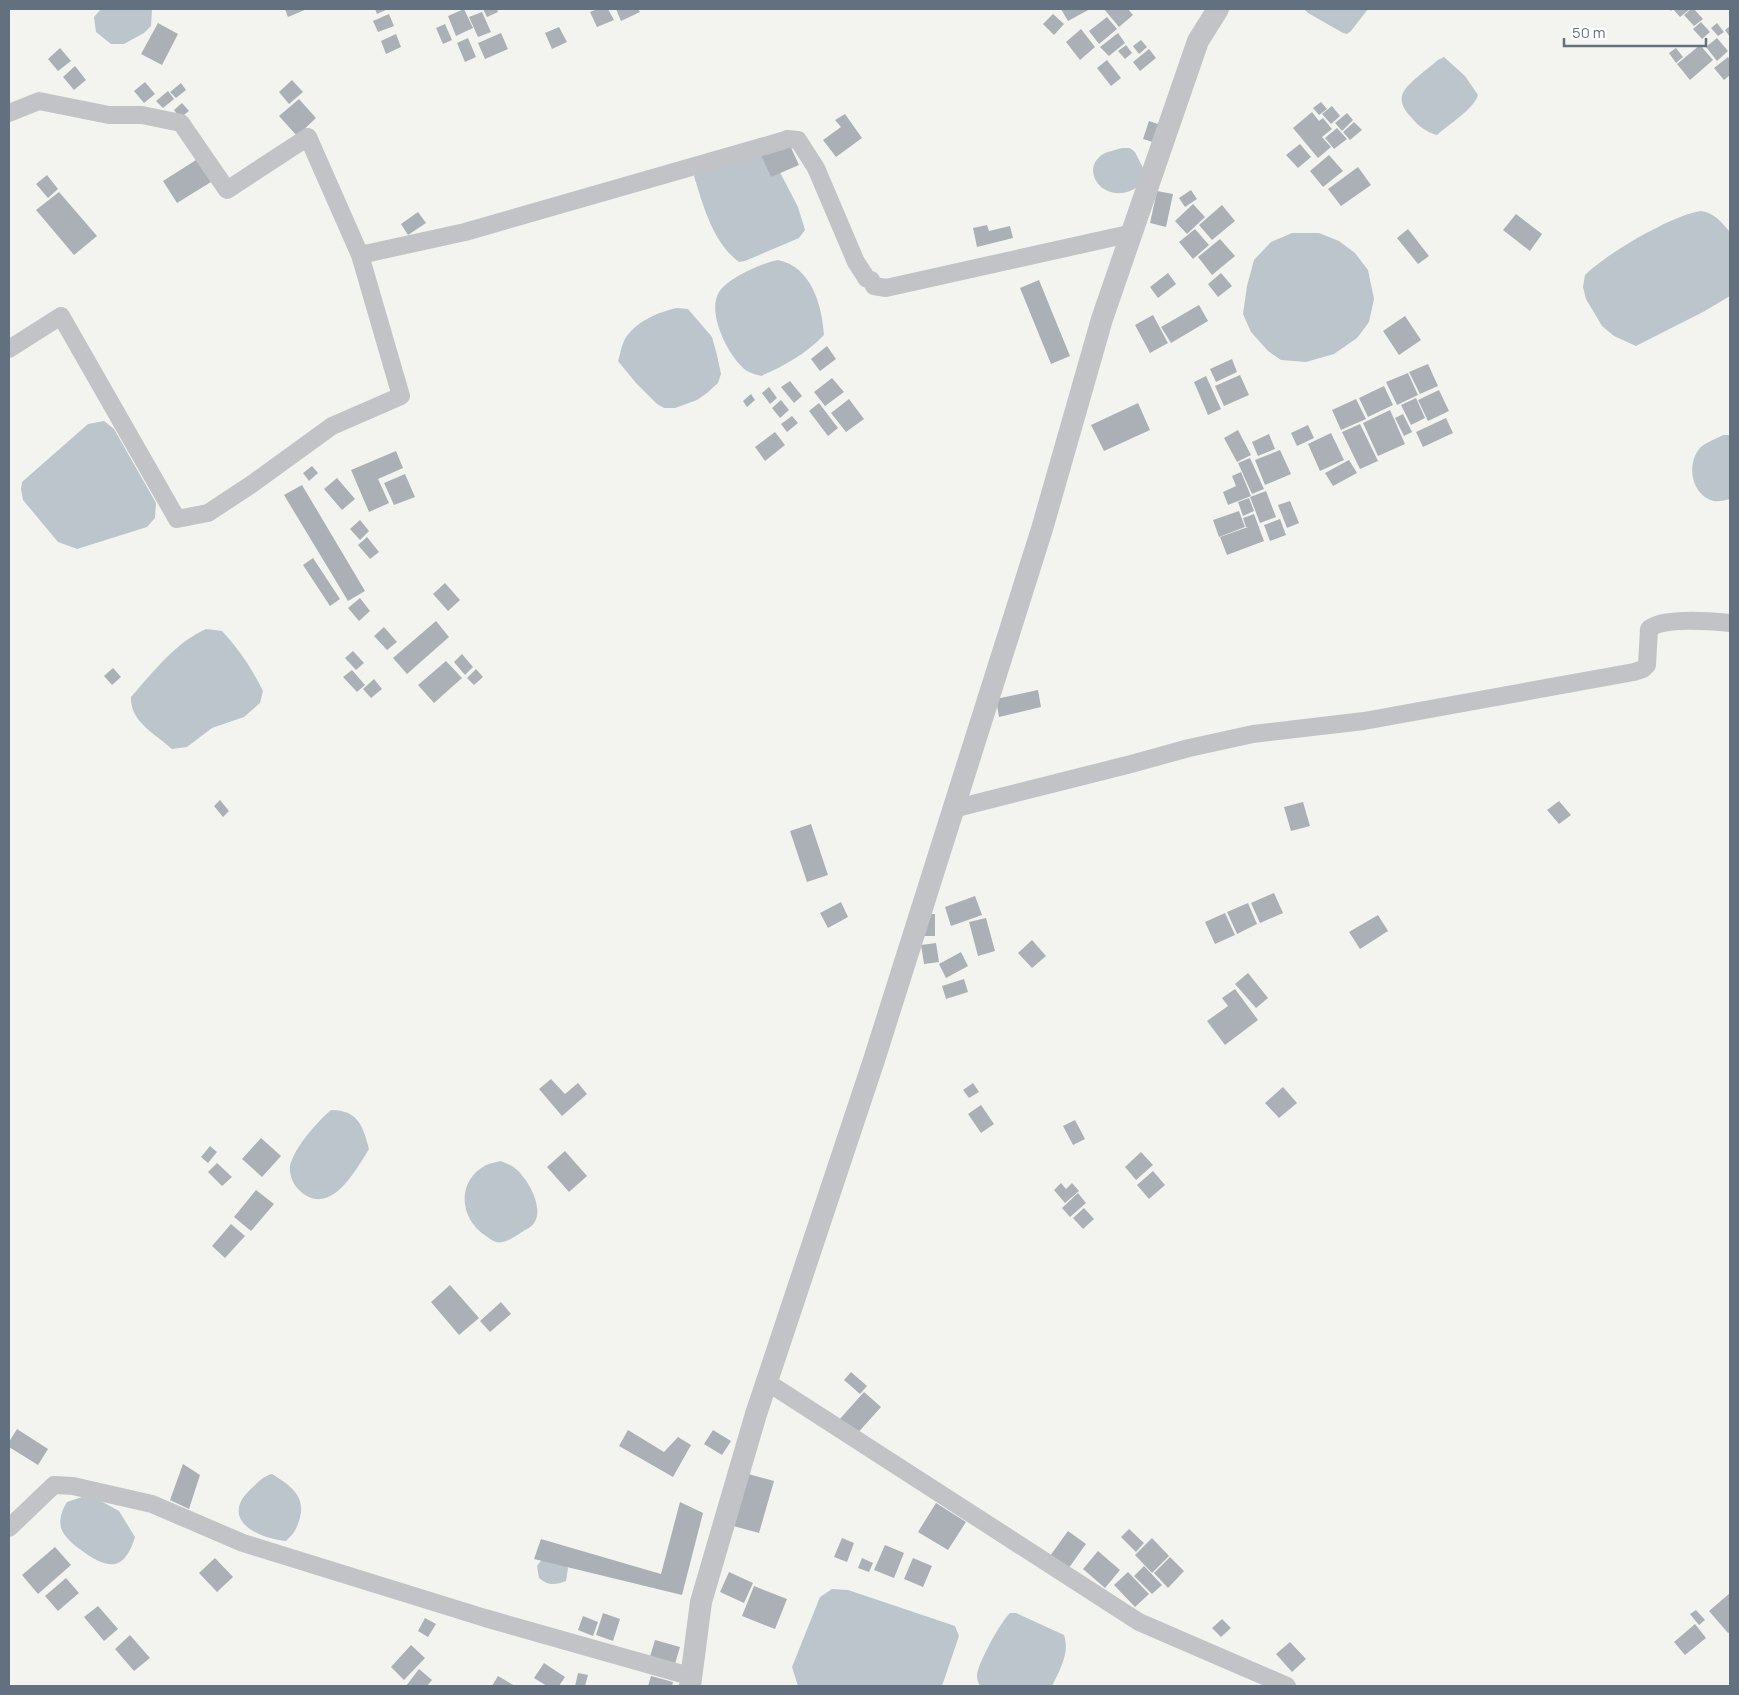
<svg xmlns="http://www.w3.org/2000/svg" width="1739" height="1695" viewBox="0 0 1739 1695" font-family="Manrope,sans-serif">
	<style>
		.water { fill: #bcc5cb }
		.building { fill: #aab0b5 }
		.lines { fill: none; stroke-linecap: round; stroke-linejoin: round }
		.minor { stroke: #c1c3c7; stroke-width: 18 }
		.tertiary { stroke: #c1c3c7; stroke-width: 22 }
	</style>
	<rect width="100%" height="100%" fill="#f3f4ef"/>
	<path class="water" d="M 101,9 L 152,9 L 151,26 L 144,33 L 124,44 L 111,44 L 96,32 L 94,17 Z
		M 1304,9 L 1368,9 L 1351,31 L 1347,34 L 1343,33 L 1308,13 Z
		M 1444,57 L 1465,76 L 1478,95 C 1474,109 1448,125 1437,135 C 1426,132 1418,126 1411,117 C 1406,112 1400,104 1402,96 C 1404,85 1429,68 1438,60 Z
		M 1122,148 L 1130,148 L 1135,152 L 1143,168 L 1139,186 C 1107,209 1077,171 1103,154 C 1109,151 1116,150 1122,148 Z
		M 771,155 L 798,207 L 805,230 L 799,238 L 745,261 L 739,262 C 713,243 703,205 694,176 L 697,172 L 730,160 Z
		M 1701,211 C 1715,213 1721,222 1730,232 L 1730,296 L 1703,312 L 1636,346 L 1614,336 L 1602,326 L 1586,299 L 1583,287 L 1585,275 C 1606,254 1672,215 1701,211 Z
		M 1292,233 L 1319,233 L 1339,241 L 1355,253 L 1368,270 L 1374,299 L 1369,322 L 1357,338 L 1334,354 L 1306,362 L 1281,360 L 1268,351 L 1251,332 L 1243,314 L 1247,286 L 1254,260 L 1271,242 Z
		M 778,260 C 812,267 822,306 824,335 C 806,354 784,366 761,376 C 757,375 751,373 747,371 C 729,358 706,313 719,292 C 728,278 762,263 778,260 Z
		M 677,308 L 688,309 L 712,337 L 717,355 L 721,374 L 718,383 L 707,393 L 697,400 L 675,408 L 664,408 L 657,404 L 636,383 L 618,361 C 620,355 621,347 624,341 C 634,322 658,312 677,308 Z
		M 104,421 L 114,429 L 156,503 L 155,518 L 147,527 L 77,549 L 58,542 L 23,500 L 21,489 L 22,482 L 88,424 Z
		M 1723,435 L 1730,435 L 1730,499 C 1725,500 1719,502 1714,501 C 1692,496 1686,466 1699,449 C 1704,443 1716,439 1723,435 Z
		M 206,629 L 222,631 C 239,649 252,669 263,691 L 260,703 L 244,717 L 212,728 L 187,747 L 172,749 C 156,734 130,722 131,697 C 153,672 176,642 206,629 Z
		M 331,1110 C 358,1110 363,1126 369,1149 C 355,1172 329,1219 299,1190 C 293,1185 289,1174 290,1166 C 294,1148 317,1122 331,1110 Z
		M 501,1161 C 504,1163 509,1164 512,1166 C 528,1176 551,1217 527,1229 C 519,1233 506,1245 496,1242 C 493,1241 489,1238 486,1236 C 459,1219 456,1181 486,1165 C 490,1163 497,1162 501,1161 Z
		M 272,1474 C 291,1486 307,1496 299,1521 C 295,1532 294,1533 286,1541 C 254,1538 218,1517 253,1487 C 259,1481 264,1476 272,1474 Z
		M 82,1497 L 97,1499 L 119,1511 L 135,1537 C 124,1572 108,1570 81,1550 C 74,1545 64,1537 61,1528 C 59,1518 62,1510 67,1502 Z
		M 543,1558 L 563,1561 L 568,1568 L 566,1581 C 556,1585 548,1586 539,1578 L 537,1566 Z
		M 832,1589 L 848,1590 L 955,1626 L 959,1636 L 942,1686 L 798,1686 L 792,1667 L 820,1597 Z
		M 1010,1613 L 1016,1613 L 1064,1635 C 1070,1653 1060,1670 1052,1686 L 980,1686 C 978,1682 977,1680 977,1675 C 978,1663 1001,1621 1010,1613 Z"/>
	<path class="building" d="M 285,9 L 307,9 L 288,17 Z
		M 375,9 L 388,9 L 377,14 Z
		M 464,9 L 473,28 L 456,36 L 448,16 Z
		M 483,9 L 497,9 L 498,12 L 487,17 Z
		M 597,9 L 608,9 L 614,20 L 597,27 L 590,12 Z
		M 616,9 L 638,9 L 640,12 L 621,21 Z
		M 1061,9 L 1090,9 L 1068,21 Z
		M 1104,9 L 1128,9 L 1133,15 L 1119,27 Z
		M 1669,9 L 1690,9 L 1680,17 L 1673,9 L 1671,11 Z
		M 1691,9 L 1694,9 L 1703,19 L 1694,26 L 1684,15 Z
		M 482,12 L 491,32 L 478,37 L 469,17 Z
		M 389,14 L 394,26 L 378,32 L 373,21 Z
		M 1053,14 L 1064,24 L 1054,35 L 1043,24 Z
		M 1107,17 L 1117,29 L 1099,44 L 1089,31 Z
		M 1701,22 L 1710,32 L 1702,39 L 1693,29 Z
		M 158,23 L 178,34 L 162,65 L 141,54 Z
		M 1717,23 L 1724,32 L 1718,36 L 1711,28 Z
		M 445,24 L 452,40 L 443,44 L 436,28 Z
		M 1730,26 L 1730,37 L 1725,30 Z
		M 559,27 L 567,42 L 552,49 L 545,33 Z
		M 1081,29 L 1095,47 L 1080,60 L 1066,42 Z
		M 501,33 L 508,49 L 485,59 L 478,43 Z
		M 1118,33 L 1125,43 L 1109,56 L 1100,47 Z
		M 396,34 L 401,47 L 386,54 L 381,41 Z
		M 468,38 L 476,57 L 465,62 L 457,43 Z
		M 1717,38 L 1728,51 L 1717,61 L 1706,47 Z
		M 1141,40 L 1147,47 L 1139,54 L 1133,46 Z
		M 1126,45 L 1132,53 L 1125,59 L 1118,51 Z
		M 1700,45 L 1713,60 L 1690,80 L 1677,64 Z
		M 60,48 L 71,61 L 58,71 L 48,59 Z
		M 1676,48 L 1683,57 L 1676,63 L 1669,53 Z
		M 1149,49 L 1156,58 L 1140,71 L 1133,62 Z
		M 1728,57 L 1730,60 L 1730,75 L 1724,80 L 1714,68 Z
		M 1107,60 L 1121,78 L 1111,86 L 1097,68 Z
		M 75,66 L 86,80 L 74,90 L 63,77 Z
		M 292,80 L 303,92 L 289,104 L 279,92 Z
		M 145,82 L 155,94 L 144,103 L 134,91 Z
		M 181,83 L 186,90 L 176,98 L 170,92 Z
		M 168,91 L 174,99 L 163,108 L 156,101 Z
		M 299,99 L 316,118 L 297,136 L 279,116 Z
		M 1321,102 L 1327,109 L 1319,115 L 1313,108 Z
		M 182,103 L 189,111 L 180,118 L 174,110 Z
		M 1332,106 L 1340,116 L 1331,124 L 1322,114 Z
		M 1312,112 L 1319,121 L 1323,118 L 1332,129 L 1322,137 L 1331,147 L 1318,158 L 1293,128 Z
		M 1347,113 L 1353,120 L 1342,131 L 1335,123 Z
		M 845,114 L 862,138 L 836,157 L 823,140 L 841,127 L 835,120 Z
		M 1149,121 L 1161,125 L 1156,143 L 1143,139 Z
		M 1354,122 L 1362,130 L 1350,140 L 1343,132 Z
		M 1337,128 L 1347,139 L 1334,149 L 1325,138 Z
		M 787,139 L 799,165 L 771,177 L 759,151 Z
		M 1300,144 L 1311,157 L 1298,168 L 1286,155 Z
		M 1329,155 L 1343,171 L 1323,187 L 1310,171 Z
		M 196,160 L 211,182 L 177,203 L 163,181 Z
		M 1358,167 L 1371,185 L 1341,206 L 1328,189 Z
		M 47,175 L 58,189 L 48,198 L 36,184 Z
		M 1191,190 L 1197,199 L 1185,207 L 1179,198 Z
		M 1157,191 L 1173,194 L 1166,227 L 1150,223 Z
		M 59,192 L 97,236 L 74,255 L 36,210 Z
		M 1193,204 L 1205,217 L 1187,234 L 1175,221 Z
		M 1222,205 L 1235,221 L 1212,240 L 1199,225 Z
		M 418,212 L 426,223 L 408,235 L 401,224 Z
		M 1516,214 L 1542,234 L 1530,251 L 1503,230 Z
		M 987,225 L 989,231 L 1010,226 L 1013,238 L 977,247 L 973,228 Z
		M 1195,229 L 1209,245 L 1193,259 L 1179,242 Z
		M 1408,229 L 1429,256 L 1418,264 L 1397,238 Z
		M 1220,239 L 1235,256 L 1212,275 L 1198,257 Z
		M 1168,273 L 1176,284 L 1158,298 L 1150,287 Z
		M 1221,273 L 1232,286 L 1218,297 L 1208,284 Z
		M 1039,280 L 1070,356 L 1051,364 L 1020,288 Z
		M 1199,305 L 1208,321 L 1171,343 L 1161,327 Z
		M 1153,315 L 1168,343 L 1150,353 L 1135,325 Z
		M 1405,316 L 1421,340 L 1399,355 L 1383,331 Z
		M 827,346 L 836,359 L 820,371 L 811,359 Z
		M 1232,359 L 1237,372 L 1216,382 L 1210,369 Z
		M 1428,364 L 1438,386 L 1420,394 L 1409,372 Z
		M 1408,373 L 1418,395 L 1397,405 L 1386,382 Z
		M 1240,375 L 1249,395 L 1224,406 L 1215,386 Z
		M 1206,376 L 1221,409 L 1208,415 L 1194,382 Z
		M 832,378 L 844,392 L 825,406 L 814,392 Z
		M 790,381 L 802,396 L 794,403 L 781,387 Z
		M 1384,386 L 1393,405 L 1368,417 L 1359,398 Z
		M 769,387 L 777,398 L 770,404 L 762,393 Z
		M 1439,390 L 1449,411 L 1428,421 L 1418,400 Z
		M 751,394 L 755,400 L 747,407 L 743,401 Z
		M 1416,398 L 1425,418 L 1411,425 L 1401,405 Z
		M 849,399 L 864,419 L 846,432 L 831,413 Z
		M 1356,399 L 1366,419 L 1341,430 L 1332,410 Z
		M 781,400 L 789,410 L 780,418 L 772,408 Z
		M 819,403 L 838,428 L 828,436 L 809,411 Z
		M 1138,403 L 1150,430 L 1104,451 L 1091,425 Z
		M 1390,410 L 1405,444 L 1378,456 L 1363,423 Z
		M 1403,414 L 1412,432 L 1404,436 L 1395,418 Z
		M 792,416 L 798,423 L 787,432 L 781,424 Z
		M 1446,418 L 1453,433 L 1423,447 L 1416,432 Z
		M 1360,424 L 1378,461 L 1360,469 L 1342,432 Z
		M 1308,425 L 1314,438 L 1297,446 L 1291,433 Z
		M 1238,430 L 1251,455 L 1237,462 L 1224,438 Z
		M 775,432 L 785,445 L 765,461 L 755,447 Z
		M 1331,433 L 1344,460 L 1320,471 L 1308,444 Z
		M 1269,434 L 1275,449 L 1258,456 L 1252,442 Z
		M 1280,450 L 1291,474 L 1265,485 L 1255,460 Z
		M 396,451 L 403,468 L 378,479 L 389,503 L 369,512 L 351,470 Z
		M 1250,458 L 1264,489 L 1252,494 L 1238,463 Z
		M 1349,460 L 1357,473 L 1333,486 L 1325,473 Z
		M 312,466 L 318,473 L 309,481 L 303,473 Z
		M 1241,472 L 1251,496 L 1228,505 L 1223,492 L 1236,486 L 1232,476 Z
		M 405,474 L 415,497 L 394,505 L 384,483 Z
		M 337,478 L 355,499 L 342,510 L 324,489 Z
		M 302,485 L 365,591 L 348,601 L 284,495 Z
		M 1266,491 L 1276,517 L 1260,523 L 1250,497 Z
		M 1249,498 L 1254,511 L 1243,516 L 1238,502 Z
		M 1290,501 L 1299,523 L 1287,528 L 1278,505 Z
		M 1239,511 L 1245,527 L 1219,537 L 1213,520 Z
		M 1254,514 L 1264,541 L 1227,555 L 1220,537 L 1248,527 L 1246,527 L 1243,518 Z
		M 1280,519 L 1286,535 L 1270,541 L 1264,525 Z
		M 360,520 L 369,531 L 360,540 L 350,529 Z
		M 367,537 L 379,552 L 370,559 L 358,545 Z
		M 313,558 L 340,599 L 330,606 L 303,565 Z
		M 445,583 L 460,600 L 448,611 L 433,594 Z
		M 360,598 L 370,611 L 359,621 L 348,608 Z
		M 436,621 L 449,637 L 407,674 L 393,658 Z
		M 384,627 L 397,642 L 387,650 L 374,636 Z
		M 353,651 L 364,663 L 356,670 L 345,658 Z
		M 462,654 L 473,667 L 465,675 L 454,662 Z
		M 446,661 L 462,678 L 434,703 L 418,685 Z
		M 113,668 L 121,677 L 112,685 L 104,676 Z
		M 476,669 L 483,677 L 474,685 L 467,678 Z
		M 352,670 L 365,685 L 357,692 L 343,677 Z
		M 374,679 L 382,689 L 371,698 L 363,689 Z
		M 1038,690 L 1041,707 L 999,717 L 996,699 Z
		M 220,800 L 229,811 L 223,817 L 214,806 Z
		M 1559,801 L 1571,815 L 1559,824 L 1547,810 Z
		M 1303,802 L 1310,826 L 1291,831 L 1284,807 Z
		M 811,824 L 828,875 L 807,882 L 790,831 Z
		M 1274,893 L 1283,913 L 1260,923 L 1251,903 Z
		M 975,896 L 982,915 L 951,926 L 945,907 Z
		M 841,902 L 848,917 L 828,928 L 820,913 Z
		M 1248,903 L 1257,924 L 1237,934 L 1227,912 Z
		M 1225,913 L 1235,935 L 1215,944 L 1205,922 Z
		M 922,914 L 935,914 L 935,936 L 922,936 Z
		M 1378,915 L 1388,931 L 1360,949 L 1349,932 Z
		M 986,918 L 995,951 L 978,956 L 969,922 Z
		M 1032,940 L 1046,956 L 1032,968 L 1018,953 Z
		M 936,943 L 939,962 L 924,964 L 921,945 Z
		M 961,952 L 968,966 L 946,978 L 939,964 Z
		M 1248,973 L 1268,998 L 1256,1008 L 1235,984 Z
		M 964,979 L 968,992 L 946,999 L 942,986 Z
		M 1235,989 L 1258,1020 L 1225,1045 L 1207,1021 L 1228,1006 L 1222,998 Z
		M 551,1079 L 565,1094 L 578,1083 L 587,1094 L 562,1116 L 539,1089 Z
		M 973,1083 L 979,1092 L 969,1098 L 963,1090 Z
		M 1283,1087 L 1297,1103 L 1279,1118 L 1265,1103 Z
		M 981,1105 L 994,1124 L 981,1133 L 968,1114 Z
		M 1075,1120 L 1085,1139 L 1073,1145 L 1063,1126 Z
		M 261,1138 L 281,1156 L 262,1177 L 242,1159 Z
		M 210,1146 L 217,1152 L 208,1163 L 201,1157 Z
		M 565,1151 L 587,1176 L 569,1192 L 547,1167 Z
		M 1141,1152 L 1153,1165 L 1136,1180 L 1125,1167 Z
		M 217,1163 L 232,1177 L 222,1186 L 208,1172 Z
		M 1153,1171 L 1165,1185 L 1149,1199 L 1137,1185 Z
		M 1061,1183 L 1066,1189 L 1072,1183 L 1079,1191 L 1065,1203 L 1054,1190 Z
		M 256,1190 L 274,1204 L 251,1231 L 234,1217 Z
		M 1078,1193 L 1086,1203 L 1070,1217 L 1062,1208 Z
		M 1084,1208 L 1094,1219 L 1083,1229 L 1073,1218 Z
		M 231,1224 L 245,1236 L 225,1258 L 212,1246 Z
		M 450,1285 L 479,1318 L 459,1335 L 431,1302 Z
		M 501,1302 L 511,1314 L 490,1332 L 480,1321 Z
		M 851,1372 L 867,1386 L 860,1394 L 844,1380 Z
		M 864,1392 L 881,1407 L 855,1436 L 838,1421 Z
		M 17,1429 L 48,1449 L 38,1465 L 9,1447 L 9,1442 Z
		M 628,1430 L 664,1452 L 678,1437 L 691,1445 L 673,1477 L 619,1446 Z
		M 713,1430 L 731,1441 L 722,1455 L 704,1444 Z
		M 183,1464 L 200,1475 L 189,1509 L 170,1500 Z
		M 741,1472 L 774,1481 L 759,1533 L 726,1524 Z
		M 680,1502 L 703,1513 L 682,1595 L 534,1559 L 541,1539 L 661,1574 Z
		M 936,1503 L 966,1522 L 948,1550 L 918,1532 Z
		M 1129,1529 L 1144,1543 L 1136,1552 L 1121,1537 Z
		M 1068,1531 L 1086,1544 L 1068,1569 L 1050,1556 Z
		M 842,1538 L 854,1543 L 847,1562 L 834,1557 Z
		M 1152,1538 L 1169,1556 L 1152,1573 L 1135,1555 Z
		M 885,1545 L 904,1553 L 894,1578 L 874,1570 Z
		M 55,1547 L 71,1565 L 38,1594 L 22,1575 Z
		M 1098,1551 L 1120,1570 L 1105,1588 L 1083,1569 Z
		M 1170,1557 L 1184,1571 L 1168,1588 L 1154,1573 Z
		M 215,1558 L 233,1577 L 217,1592 L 199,1573 Z
		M 862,1558 L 873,1563 L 869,1572 L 858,1568 Z
		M 913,1558 L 932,1566 L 923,1587 L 904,1579 Z
		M 1144,1566 L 1162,1585 L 1152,1594 L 1134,1576 Z
		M 729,1572 L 753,1583 L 744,1603 L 720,1592 Z
		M 1128,1572 L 1149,1594 L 1135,1607 L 1114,1585 Z
		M 66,1578 L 79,1593 L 58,1611 L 45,1596 Z
		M 754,1586 L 787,1599 L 775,1629 L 742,1616 Z
		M 1730,1593 L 1730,1632 L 1728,1633 L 1709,1611 Z
		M 98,1606 L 118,1629 L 104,1641 L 84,1617 Z
		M 1696,1610 L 1705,1620 L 1699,1625 L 1690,1614 Z
		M 603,1613 L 620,1619 L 613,1641 L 596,1635 Z
		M 583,1616 L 598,1622 L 593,1636 L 578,1630 Z
		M 425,1618 L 436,1624 L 428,1637 L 418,1631 Z
		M 1222,1619 L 1231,1628 L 1221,1637 L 1212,1628 Z
		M 1695,1624 L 1706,1638 L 1685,1655 L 1674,1642 Z
		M 130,1635 L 150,1658 L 134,1671 L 115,1649 Z
		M 655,1640 L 680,1647 L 674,1667 L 649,1660 Z
		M 1290,1642 L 1306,1659 L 1292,1672 L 1276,1654 Z
		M 411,1645 L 425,1658 L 404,1680 L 391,1667 Z
		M 544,1663 L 565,1677 L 559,1686 L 547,1686 L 534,1678 Z
		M 419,1669 L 432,1680 L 427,1686 L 406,1686 Z
		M 578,1673 L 588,1675 L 585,1686 L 575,1686 Z
		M 498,1676 L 515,1686 L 492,1686 Z
		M 651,1676 L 673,1682 L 672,1686 L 648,1686 Z"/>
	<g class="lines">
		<path class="minor" d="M 9,113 L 39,101 L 109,115 L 142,115 L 181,123 L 227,190 L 308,137 L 360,255 L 401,396 L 332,426 L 252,484 L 208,513 L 177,519 L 61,316 L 9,349
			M 360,255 L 465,232 L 782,141 L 787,139 L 798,140 L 816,168 L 856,262 L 867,279 L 871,280 L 874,286 L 886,288 L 1133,233
			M 953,809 L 1131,764 L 1189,748 L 1253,734 L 1364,721 L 1634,672 L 1643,669 L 1647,665 L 1649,629 C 1663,617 1711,621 1730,623
			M 767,1382 L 1139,1622 L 1287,1686
			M 9,1528 L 54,1485 L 73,1486 L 152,1504 L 243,1543 L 485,1618 L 693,1677"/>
		<path class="tertiary" d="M 690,1686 L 701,1602 L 756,1414 L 874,1060 L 1042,529 L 1102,319 L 1198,41 L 1218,9"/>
	</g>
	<rect width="1739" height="1695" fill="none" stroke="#637080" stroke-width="20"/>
	<path d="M1564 38v8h142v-8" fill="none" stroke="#637080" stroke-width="2.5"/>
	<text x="1572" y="38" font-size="15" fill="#637080" stroke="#ffffff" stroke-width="4" paint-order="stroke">50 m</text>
</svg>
